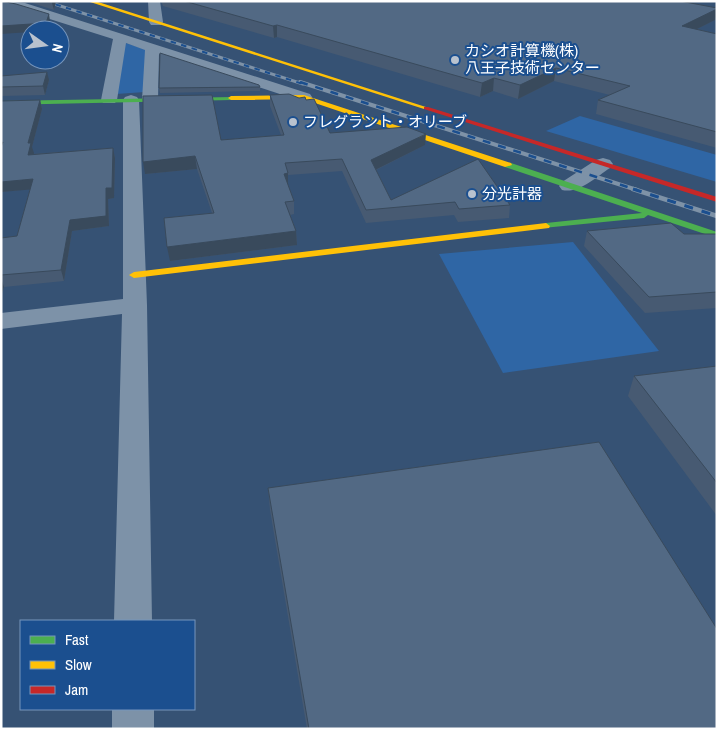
<svg xmlns="http://www.w3.org/2000/svg" width="718" height="730" viewBox="0 0 718 730" font-family="'Archivo Narrow','Noto Sans JP',sans-serif">
	<style>
		.green { fill: #2f66a5 }
		.lines { fill: none; stroke-linecap: round; stroke-linejoin: round }
		.street { fill: #7d92a8; fill-rule: evenodd }
		.fast { fill: #4caf50; fill-rule: evenodd }
		.slow { fill: #ffc107; fill-rule: evenodd }
		.jam { fill: #c62828; fill-rule: evenodd }
		.rail-far2-casing { stroke: #7e92a7; stroke-width: 3 }
		.rail-far1-casing { stroke: #7e92a7; stroke-width: 4 }
		.rail-casing { stroke: #7e92a7; stroke-width: 4.5 }
		.rail-far2 { stroke: #1b4f8f; stroke-width: 2; stroke-dasharray: 5.5; stroke-linecap: butt }
		.rail-far1 { stroke: #1b4f8f; stroke-width: 2.5; stroke-dasharray: 8; stroke-linecap: butt }
		.rail { stroke: #1b4f8f; stroke-width: 3; stroke-dasharray: 9; stroke-linecap: butt }
		.wall { fill: #475a72 }
		.shaded-wall { fill: #394a5c }
		.building { fill: #526984; stroke: #394a5c }
		.poi-dot { fill: #b9c2ce; stroke: #1b4f8f; stroke-width: 2 }
		.labels { text-anchor: middle; stroke-width: 4; stroke-linejoin: round; paint-order: stroke }
		.far-poi-label { font-size: 15px; fill: #fff; stroke: #1b4f8f; text-anchor: start }
	</style>
	<rect width="100%" height="100%" fill="#365274"/>
	<path class="green" d="M 123,42 L 147,50 L 145,92 L 116,94 Z
		M 580,116 L 717,155 L 717,182 L 546,131 Z
		M 573,242 L 659,351 L 503,373 L 439,254 Z"/>
	<g class="lines">
		<path class="street" d="M 1,1 L 25,3 L 310,94 L 312,97 L 310,100 L 298,100 L 159,54 L 158,100 L 156,103 L 144,103 L 142,100 L 145,50 L 126,43 L 117,100 L 115,103 L 103,103 L 101,100 L 113,39 L 18,9 L 1,6 Z
			M 148,1 L 160,1 L 163,22 L 161,25 L 151,25 L 149,22 Z
			M 131,95 L 137,97 L 139,100 L 147,305 L 152,621 L 114,621 L 122,314 L 1,329 L 1,313 L 123,299 L 123,100 L 125,97 Z
			M 603,158 L 610,160 L 613,164 L 610,168 C 596,177 579,194 562,190 L 559,186 L 562,182 L 596,160 Z
			M 112,709 L 154,709 L 154,729 L 112,729 Z"/>
		<path class="fast" d="M 233,97 L 234,98 L 231,100 L 1,105 L 1,101 Z
			M 505,163 L 511,163 L 717,232 L 717,238 L 648,215 L 644,218 L 543,228 L 542,226 L 546,223 L 642,213 L 505,167 Z"/>
		<path class="slow" d="M 87,1 L 95,1 L 429,108 L 424,109 Z
			M 304,95 L 511,163 L 512,165 L 505,167 L 303,99 L 231,100 L 228,98 L 231,96 Z
			M 546,223 L 550,226 L 549,228 L 134,278 L 129,275 L 134,272 Z"/>
		<path class="jam" d="M 424,107 L 428,107 L 717,197 L 717,202 L 424,109 Z"/>
		<defs>
			<path id="rail-far2" d="M 45,1 L 303,84"/>
			<path id="rail-far1" d="M 300,82 L 637,190"/>
			<path id="rail" d="M 633,189 L 717,216"/>
		</defs>
		<use href="#rail-far2" class="rail-far2-casing"/>
		<use href="#rail-far1" class="rail-far1-casing"/>
		<use href="#rail" class="rail-casing"/>
		<use href="#rail-far2" class="rail-far2"/>
		<use href="#rail-far1" class="rail-far1"/>
		<use href="#rail" class="rail"/>
	</g>
	<path class="wall" d="M 26,1 L 56,1 L 54,10 Z
		M 161,1 L 686,1 L 685,2 L 717,8 L 717,14 L 715,20 L 697,29 L 717,34 L 717,148 L 596,114 L 598,100 L 610,95 L 554,81 L 518,99 L 493,91 L 480,97 L 277,37 L 274,38 L 163,6 Z
		M 1,76 L 49,80 L 45,95 L 1,96 Z
		M 260,87 L 260,91 L 160,93 L 159,88 Z
		M 270,95 L 306,100 L 330,133 L 425,145 L 376,170 L 391,200 L 510,205 L 509,218 L 458,222 L 454,215 L 366,223 L 342,171 L 288,175 L 288,186 L 294,201 L 294,214 L 290,215 L 296,231 L 297,245 L 170,261 L 212,213 L 197,169 L 145,174 L 221,140 L 281,135 L 270,106 Z
		M 40,100 L 42,109 L 32,147 L 33,154 L 113,148 L 115,158 L 114,198 L 108,199 L 109,226 L 72,231 L 64,281 L 4,287 L 1,296 L 1,238 L 17,236 L 30,189 L 1,192 Z
		M 587,231 L 684,234 L 717,234 L 717,308 L 645,313 L 584,246 Z
		M 717,366 L 717,516 L 628,396 L 634,376 Z
		M 268,488 L 717,729 L 307,729 L 270,510 Z"/>
	<path class="shaded-wall" d="M 53,1 L 56,1 L 54,10 L 52,3 Z
		M 717,9 L 717,14 L 715,20 L 679,38 L 682,26 Z
		M 49,14 L 50,21 L 48,30 L 30,30 L 30,32 L 1,34 L 1,26 Z
		M 277,25 L 277,37 L 274,38 L 273,26 Z
		M 556,68 L 554,81 L 518,99 L 520,85 Z
		M 47,72 L 49,80 L 45,95 L 43,86 Z
		M 494,78 L 493,91 L 480,97 L 482,83 Z
		M 40,100 L 42,109 L 32,147 L 34,153 L 31,164 L 28,155 L 28,143 Z
		M 426,134 L 425,145 L 371,172 L 371,160 Z
		M 113,148 L 115,158 L 114,198 L 108,199 L 109,226 L 72,231 L 64,281 L 61,270 L 70,220 L 106,188 Z
		M 195,156 L 197,169 L 145,174 L 143,162 Z
		M 288,173 L 288,186 L 284,174 Z
		M 33,179 L 36,189 L 1,192 L 1,182 Z
		M 296,231 L 297,245 L 170,261 L 167,247 Z
		M 1,278 L 4,287 L 1,296 Z"/>
	<path class="building" d="M 1,1 L 16,4 L 49,14 L 46,23 L 1,26 Z
		M 184,1 L 680,1 L 717,8 L 717,9 L 682,26 L 717,34 L 717,132 L 598,100 L 630,86 L 556,68 L 520,85 L 494,78 L 482,83 L 277,25 L 273,26 Z
		M 160,53 L 259,85 L 260,87 L 159,88 Z
		M 47,72 L 43,86 L 1,87 L 1,76 Z
		M 289,94 L 299,98 L 305,97 L 306,100 L 314,99 L 330,133 L 407,127 L 426,134 L 371,160 L 391,200 L 478,159 L 510,205 L 459,209 L 455,202 L 366,210 L 342,159 L 285,163 L 288,173 L 284,174 L 294,201 L 285,202 L 296,231 L 167,247 L 164,218 L 214,213 L 195,156 L 143,162 L 143,96 L 212,95 L 221,140 L 284,135 L 270,95 Z
		M 40,100 L 28,143 L 31,143 L 28,155 L 113,148 L 112,188 L 106,188 L 106,216 L 70,220 L 61,270 L 1,275 L 1,238 L 17,236 L 33,179 L 1,182 L 1,147 L 3,142 L 1,143 L 1,101 Z
		M 671,223 L 684,234 L 717,234 L 717,292 L 649,297 L 587,231 Z
		M 717,366 L 717,483 L 634,376 Z
		M 599,442 L 717,629 L 717,729 L 309,729 L 268,488 Z"/>
	<g class="poi-dot">
		<circle cx="455" cy="60" r="5"/>
		<circle cx="293" cy="122" r="5"/>
		<circle cx="472" cy="194" r="5"/>
	</g>
	<g class="labels">
		<g class="far-poi-label">
			<text x="465" y="56">カシオ計算機(株)<tspan x="465" dy="17">八王子技術センター</tspan></text>
			<text x="303" y="127">フレグラント・オリーブ</text>
			<text x="482" y="199">分光計器</text>
		</g>
	</g>
	<rect width="718" height="730" fill="none" stroke="#ffffff" stroke-width="5"/>
	<rect x="20" y="620" width="175" height="90" fill="#1b4f8f" stroke="#7695bc"/>
	<rect x="30" y="636" width="25" height="8" fill="#4caf50" stroke="#7695bc"/>
	<text x="65" y="645" font-size="15" fill="#ffffff">Fast</text>
	<rect x="30" y="661" width="25" height="8" fill="#ffc107" stroke="#7695bc"/>
	<text x="65" y="670" font-size="15" fill="#ffffff">Slow</text>
	<rect x="30" y="686" width="25" height="8" fill="#c62828" stroke="#7695bc"/>
	<text x="65" y="695" font-size="15" fill="#ffffff">Jam</text>
	<g transform="translate(45 45) rotate(104)"><circle r="24" fill="#1b4f8f" stroke="#7695bc"/>
	<path d="M0-4L9 19L0 12L-9 19Z" fill="#b9c2ce"/>
	<text y="-8" font-size="14" font-weight="bold" text-anchor="middle" fill="#ffffff">N</text>
	</g>
</svg>
